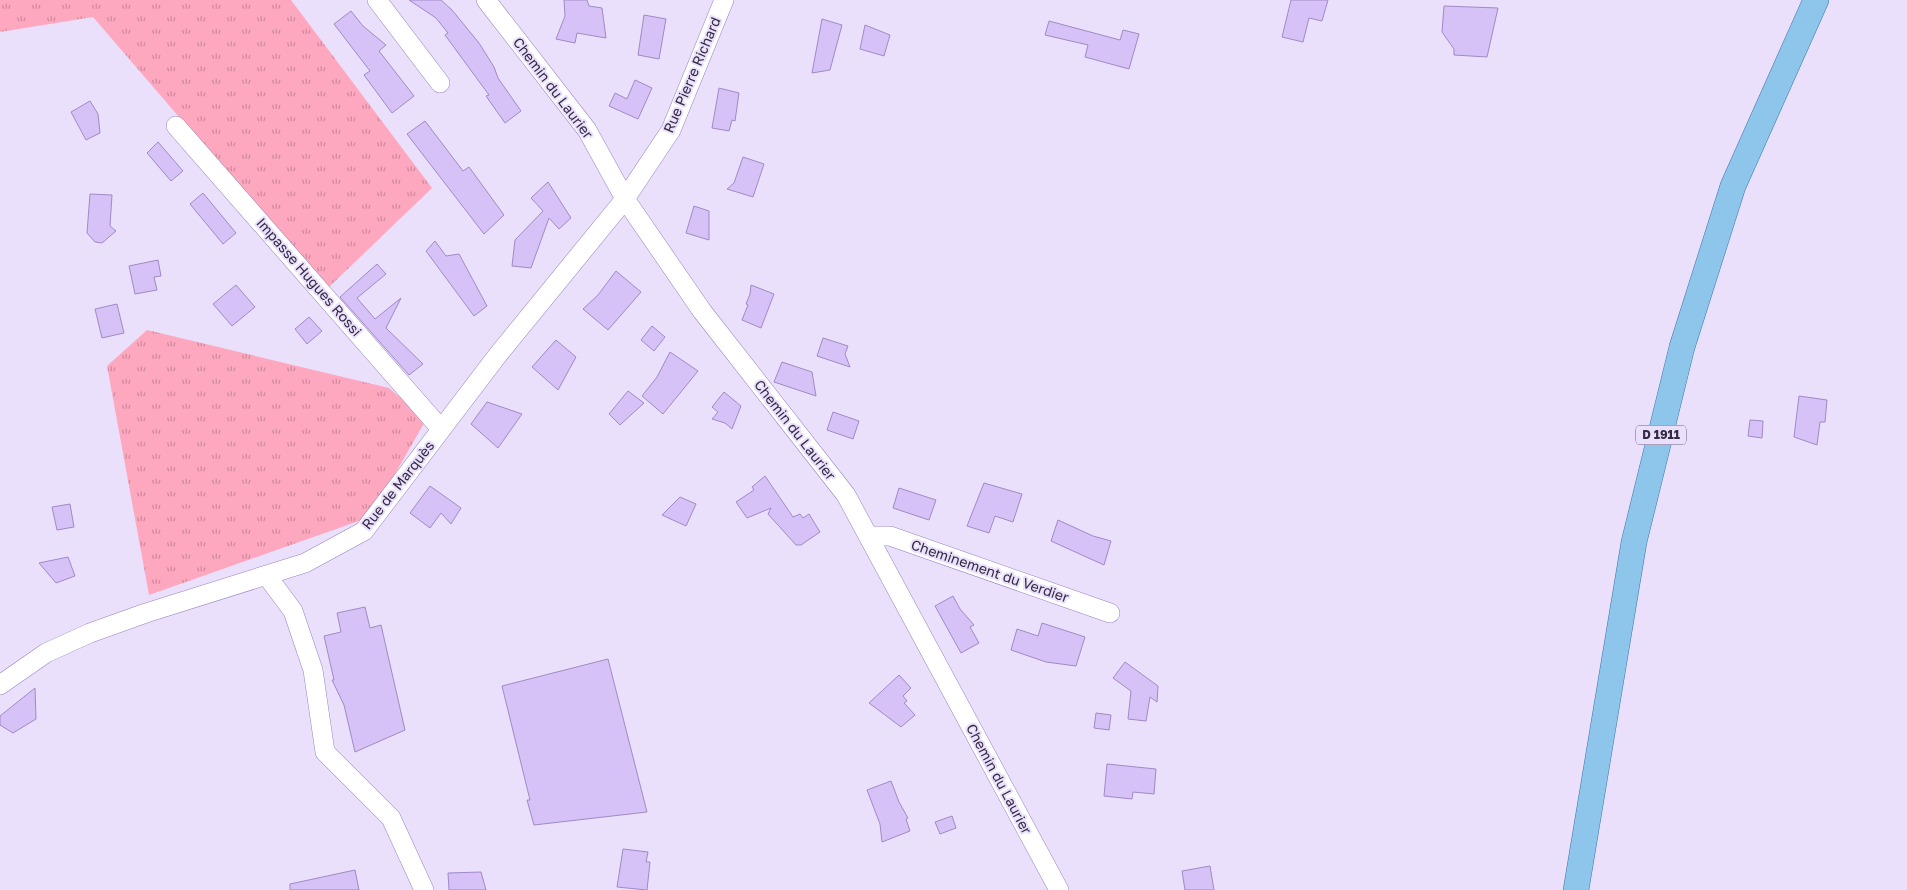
<svg xmlns="http://www.w3.org/2000/svg" width="1907" height="890" viewBox="0 0 1907 890" font-family="'Golos Text',sans-serif">
	<style>
		.grass { fill: url(#grass-tufts) }
		.building { fill: #d6c2f6; stroke: #a189c6 }
		.lines { fill: none; stroke-linecap: round; stroke-linejoin: round }
		.minor-casing { stroke: #9a82bf; stroke-width: 20 }
		.major-casing { stroke: #3d76a8; stroke-width: 26 }
		.minor { stroke: #fff; stroke-width: 19 }
		.major { stroke: #8ec5eb; stroke-width: 25 }
		.labels { text-anchor: middle; stroke-width: 4; stroke-linejoin: round; paint-order: stroke }
		.shield { fill: #eae0fb; stroke: #6b617a; stroke-width: 1 }
		.shield-label { font-size: 12px; font-weight: bold; fill: #342a43 }
		.street-label { font-size: 14px; fill: #342a43; stroke: #eae0fb }
	</style>
	<defs>
		<pattern id="grass-tufts" width="24" height="20" patternUnits="userSpaceOnUse" patternTransform="scale(1.25)"><rect width="24" height="20" fill="#fea8bf"/><path d="M3 7l-1-3M5 7V3M7 7l1-3M15 17l-1-3M17 17v-4M19 17l1-3" fill="none" stroke="#ce899d"/></pattern>
	</defs>
	<rect width="100%" height="100%" fill="#eae0fb"/>
	<path class="grass" d="M 0,0 L 291,0 L 432,188 L 327,289 L 93,17 L 0,32 Z
		M 147,330 L 389,388 L 426,420 L 370,517 L 149,595 L 107,366 Z"/>
	<path class="building" d="M 409,0 L 441,0 L 452,10 L 479,43 L 494,67 L 498,78 L 521,111 L 505,123 L 486,96 L 489,95 L 445,35 L 448,33 L 436,18 Z
		M 564,0 L 587,0 L 589,6 L 602,8 L 606,38 L 577,33 L 575,43 L 556,39 L 565,16 Z
		M 1291,0 L 1328,0 L 1322,21 L 1309,18 L 1303,42 L 1282,37 Z
		M 1444,6 L 1498,8 L 1487,57 L 1454,55 L 1454,49 L 1442,32 Z
		M 351,11 L 363,26 L 386,45 L 379,51 L 414,96 L 392,113 L 364,75 L 370,71 L 334,24 Z
		M 644,15 L 666,19 L 659,59 L 638,55 Z
		M 822,19 L 842,25 L 830,70 L 812,73 Z
		M 1049,21 L 1120,40 L 1123,30 L 1139,34 L 1129,69 L 1085,57 L 1088,45 L 1045,35 Z
		M 865,25 L 890,35 L 884,56 L 860,49 Z
		M 635,80 L 652,88 L 638,119 L 609,106 L 615,93 L 627,99 Z
		M 719,88 L 739,93 L 735,121 L 732,120 L 729,131 L 712,128 Z
		M 90,101 L 98,114 L 100,133 L 86,140 L 71,112 Z
		M 425,121 L 463,171 L 469,167 L 504,215 L 484,234 L 407,134 Z
		M 158,142 L 183,171 L 171,181 L 147,153 Z
		M 743,157 L 764,164 L 753,197 L 727,189 L 734,183 Z
		M 548,182 L 571,218 L 559,229 L 549,218 L 531,268 L 512,266 L 515,240 L 543,211 L 531,198 Z
		M 203,193 L 236,233 L 223,244 L 190,204 Z
		M 90,194 L 112,195 L 110,226 L 116,231 L 102,243 L 95,242 L 87,233 Z
		M 694,206 L 709,211 L 709,240 L 686,233 Z
		M 435,241 L 446,256 L 459,254 L 487,306 L 474,316 L 426,251 Z
		M 158,260 L 161,276 L 154,277 L 157,290 L 135,294 L 129,266 Z
		M 377,264 L 386,274 L 357,298 L 375,319 L 401,298 L 386,328 L 423,364 L 409,375 L 340,297 Z
		M 616,271 L 641,292 L 608,330 L 583,309 L 598,295 Z
		M 236,285 L 255,307 L 232,326 L 213,304 Z
		M 751,285 L 774,294 L 761,328 L 742,320 L 748,305 L 746,304 L 750,294 Z
		M 117,304 L 124,333 L 102,338 L 95,309 Z
		M 309,317 L 322,331 L 307,344 L 295,329 Z
		M 652,326 L 665,337 L 654,351 L 641,340 Z
		M 823,338 L 848,346 L 845,354 L 850,367 L 817,356 Z
		M 556,340 L 576,357 L 558,390 L 532,367 Z
		M 670,352 L 698,371 L 663,414 L 642,396 L 657,377 Z
		M 782,362 L 812,372 L 816,396 L 774,382 Z
		M 628,391 L 644,403 L 620,425 L 609,414 Z
		M 724,392 L 741,406 L 732,429 L 725,423 L 712,419 L 718,412 L 712,407 Z
		M 1799,396 L 1827,400 L 1825,422 L 1820,422 L 1817,445 L 1794,437 Z
		M 487,402 L 522,414 L 498,448 L 471,424 Z
		M 833,412 L 859,421 L 853,439 L 827,430 Z
		M 1750,420 L 1763,421 L 1762,438 L 1748,436 Z
		M 765,476 L 793,517 L 800,514 L 803,518 L 809,514 L 820,532 L 801,545 L 796,545 L 768,514 L 771,508 L 747,518 L 736,502 L 754,490 L 752,487 Z
		M 984,483 L 1022,494 L 1013,522 L 995,516 L 989,533 L 967,526 Z
		M 430,486 L 461,508 L 451,524 L 441,513 L 430,528 L 410,513 Z
		M 899,488 L 936,500 L 929,520 L 893,508 Z
		M 680,497 L 696,504 L 686,526 L 662,515 Z
		M 70,504 L 74,527 L 57,530 L 52,507 Z
		M 1058,520 L 1093,536 L 1111,541 L 1104,565 L 1051,541 Z
		M 68,557 L 75,576 L 56,583 L 39,563 Z
		M 953,596 L 960,609 L 974,625 L 970,627 L 979,643 L 961,653 L 935,606 Z
		M 365,607 L 370,628 L 381,625 L 405,730 L 355,752 L 344,705 L 332,680 L 334,680 L 324,636 L 341,632 L 337,613 Z
		M 1042,623 L 1085,637 L 1076,666 L 1046,662 L 1011,650 L 1017,629 L 1038,636 Z
		M 608,659 L 647,812 L 534,825 L 527,800 L 530,800 L 502,686 Z
		M 1125,662 L 1158,686 L 1157,702 L 1150,697 L 1146,721 L 1128,719 L 1131,691 L 1113,678 Z
		M 899,675 L 911,688 L 903,696 L 907,701 L 904,703 L 915,715 L 901,727 L 869,703 Z
		M 35,688 L 36,719 L 13,733 L 0,725 L 0,716 Z
		M 1096,713 L 1111,715 L 1109,730 L 1094,728 Z
		M 1107,764 L 1156,769 L 1154,794 L 1133,792 L 1132,799 L 1104,796 Z
		M 891,781 L 899,802 L 908,818 L 906,819 L 910,831 L 882,842 L 880,824 L 867,790 Z
		M 952,816 L 956,828 L 940,834 L 935,822 Z
		M 623,849 L 648,852 L 646,862 L 650,862 L 647,890 L 617,887 Z
		M 1210,866 L 1214,890 L 1185,890 L 1182,871 Z
		M 355,870 L 359,890 L 290,890 L 290,884 Z
		M 481,872 L 486,890 L 449,890 L 448,873 Z"/>
	<g class="lines">
		<defs>
			<path id="minor" d="M 377,0 L 440,83
				M 486,0 L 587,130 L 625,199 L 702,311 L 846,495 L 1059,890
				M 176,126 L 441,429
				M 868,536 L 890,536 L 1110,613
				M 267,576 L 293,611 L 313,670 L 325,752 L 391,818 L 424,890
				M 0,685 L 46,653 L 90,633 L 146,613 L 305,563 L 364,531 L 497,356 L 625,199 L 671,130 L 724,0"/>
			<path id="major" d="M 1576,890 L 1634,542 L 1682,347 L 1733,186 L 1816,0"/>
		</defs>
		<use href="#minor" class="minor-casing"/>
		<use href="#major" class="major-casing"/>
		<use href="#minor" class="minor"/>
		<use href="#major" class="major"/>
	</g>
	<g class="labels">
		<rect class="shield" x="1636" y="425.5" width="50" height="19" rx="4"/>
		<g class="shield-label">
			<text x="1661" y="439">D 1911</text>
		</g>
		<g class="street-label">
			<text transform="translate(692 75) rotate(-67)" y="5">Rue Pierre Richard</text>
			<text transform="translate(553 88) rotate(53)" y="5">Chemin du Laurier</text>
			<text transform="translate(309 277) rotate(49)" y="5">Impasse Hugues Rossi</text>
			<text transform="translate(795 430) rotate(52)" y="5">Chemin du Laurier</text>
			<text transform="translate(398 485) rotate(-52)" y="5">Rue de Marquès</text>
			<text transform="translate(990 571) rotate(19)" y="5">Cheminement du Verdier</text>
			<text transform="translate(999 779) rotate(62)" y="5">Chemin du Laurier</text>
		</g>
	</g>
</svg>
